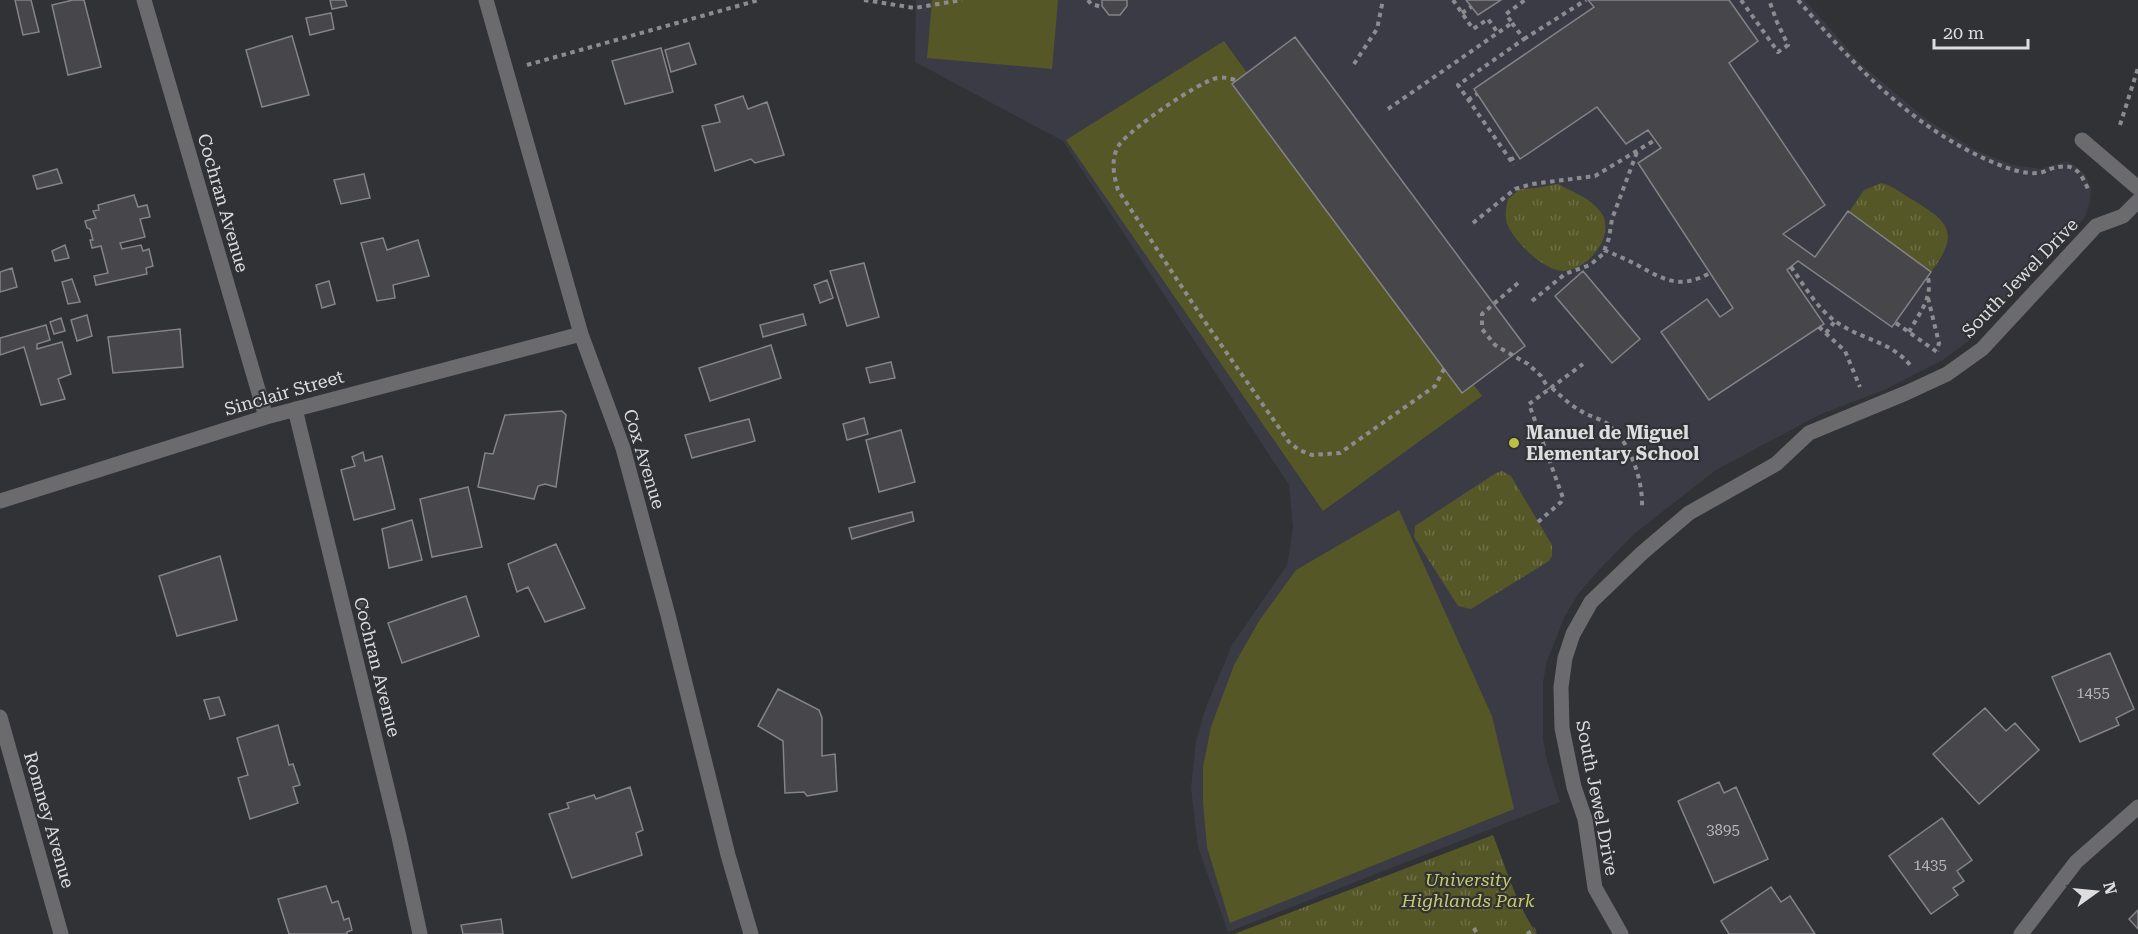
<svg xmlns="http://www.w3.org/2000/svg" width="2138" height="934" viewBox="0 0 2138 934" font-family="'Roboto Serif',serif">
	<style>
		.built { fill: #3a3b45 }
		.grass { fill: url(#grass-tufts) }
		.garden { fill: #565727 }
		.building { fill: #46464b; stroke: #838389; stroke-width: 1.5 }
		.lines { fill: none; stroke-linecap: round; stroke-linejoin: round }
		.path { stroke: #8c8c90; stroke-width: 4; stroke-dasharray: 4.5 4.5; stroke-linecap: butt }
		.minor { stroke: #6b6b6e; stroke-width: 15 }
		.poi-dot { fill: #bcbf43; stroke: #313236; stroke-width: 2 }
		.labels { text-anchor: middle; stroke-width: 4.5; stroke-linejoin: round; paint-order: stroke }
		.number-label { font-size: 15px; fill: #b7b7bb }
		.street-label { font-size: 18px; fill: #dddde0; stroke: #313236 }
		.poi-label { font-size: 18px; font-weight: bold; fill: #dddde0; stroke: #313236; text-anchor: start }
		.park-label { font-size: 18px; font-style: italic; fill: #c9cc66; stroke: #313236 }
	</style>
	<defs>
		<pattern id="grass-tufts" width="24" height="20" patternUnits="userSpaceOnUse" patternTransform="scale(1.5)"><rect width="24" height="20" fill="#565727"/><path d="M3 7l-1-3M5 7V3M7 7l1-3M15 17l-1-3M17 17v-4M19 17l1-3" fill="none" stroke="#6e6f46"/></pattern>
	</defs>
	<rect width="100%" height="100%" fill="#313236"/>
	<path class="built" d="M 916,0 L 1805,0 L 1860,63 L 1926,119 L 1975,150 L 2013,165 L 2041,169 L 2066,161 L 2076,166 L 2085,174 L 2091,189 L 2090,202 L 2085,217 L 1971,339 L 1943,360 L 1884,390 L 1819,415 L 1716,470 L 1634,534 L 1599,570 L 1579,593 L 1565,616 L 1547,661 L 1543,682 L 1543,739 L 1547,761 L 1560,802 L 1228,932 L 1198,847 L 1191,788 L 1196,741 L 1206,707 L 1232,645 L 1287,565 L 1293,528 L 1289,485 L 1063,141 L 915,62 Z"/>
	<path class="grass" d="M 1881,183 C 1894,186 1902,194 1913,200 C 1950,222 1960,234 1931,272 L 1849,212 L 1864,190 Z
		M 1558,184 C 1573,192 1590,198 1600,211 C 1618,234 1588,270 1564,271 C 1544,271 1516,243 1508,226 C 1504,217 1506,208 1508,199 L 1520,189 L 1536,188 Z
		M 1502,471 L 1511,476 L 1552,545 L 1552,556 L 1549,561 L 1471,609 L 1458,606 L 1414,537 L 1415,526 L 1496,473 Z
		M 1493,835 C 1506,868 1516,904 1537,934 L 1234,934 Z"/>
	<path class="garden" d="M 932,0 L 1058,0 L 1052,69 L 927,58 Z
		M 1224,41 L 1482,396 L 1323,511 L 1066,140 Z
		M 1399,510 L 1492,716 L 1514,809 L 1230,923 L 1207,847 L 1203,802 L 1203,767 L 1211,727 L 1234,665 L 1259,621 L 1296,570 Z"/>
	<path class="building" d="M 15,0 L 31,0 L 39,32 L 23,35 Z
		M 73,0 L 84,0 L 101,67 L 68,75 L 52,5 Z
		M 330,0 L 345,0 L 347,6 L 332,9 Z
		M 1102,0 L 1127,0 L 1127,6 L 1120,15 L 1109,15 L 1102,6 Z
		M 1466,0 L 1501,0 L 1478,15 Z
		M 1588,0 L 1729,0 L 1758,41 L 1729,63 L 1825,205 L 1783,234 L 1815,257 L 1848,211 L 1931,272 L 1892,327 L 1798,261 L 1787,270 L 1824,324 L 1709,400 L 1661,332 L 1707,299 L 1720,317 L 1733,308 L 1638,163 L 1661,148 L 1648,130 L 1626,144 L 1597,107 L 1520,159 L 1474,89 L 1594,7 Z
		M 331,13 L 334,29 L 310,35 L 306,18 Z
		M 292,36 L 309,95 L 262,107 L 246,50 Z
		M 1295,37 L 1525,346 L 1462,393 L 1232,84 Z
		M 689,43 L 696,64 L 671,72 L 665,50 Z
		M 661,48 L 673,92 L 625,104 L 612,61 Z
		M 743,96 L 748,109 L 767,102 L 784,155 L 755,163 L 751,159 L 715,171 L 702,126 L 720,122 L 715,105 Z
		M 57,169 L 62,183 L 37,189 L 33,176 Z
		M 364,174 L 370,198 L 341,204 L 334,180 Z
		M 134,195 L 138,207 L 147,205 L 150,217 L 140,219 L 145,237 L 120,243 L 122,249 L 141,245 L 143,251 L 149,249 L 153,266 L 146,268 L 147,274 L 96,285 L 94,276 L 108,273 L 101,246 L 92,248 L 90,240 L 93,240 L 90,229 L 87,228 L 85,221 L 96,218 L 93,211 L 99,210 L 98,205 Z
		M 383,238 L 387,250 L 418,240 L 429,276 L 393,285 L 395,298 L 377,301 L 361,243 Z
		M 65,245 L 69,258 L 55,261 L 52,251 Z
		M 864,263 L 879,317 L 847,326 L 830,271 Z
		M 12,268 L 17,287 L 0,292 L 0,272 Z
		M 1583,271 L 1640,339 L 1612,363 L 1555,296 Z
		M 72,279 L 80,302 L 68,304 L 62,282 Z
		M 827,280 L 833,298 L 820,303 L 814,285 Z
		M 329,281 L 335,304 L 322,308 L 316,285 Z
		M 803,314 L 806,325 L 763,337 L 760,325 Z
		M 87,315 L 92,336 L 77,341 L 71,320 Z
		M 61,318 L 65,331 L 54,334 L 50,322 Z
		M 46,325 L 50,340 L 37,344 L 37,349 L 62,342 L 71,374 L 58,379 L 65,399 L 41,405 L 24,347 L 0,355 L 0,338 Z
		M 180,329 L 183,367 L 113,373 L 108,337 Z
		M 771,345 L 781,378 L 710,401 L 699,368 Z
		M 891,362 L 895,378 L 870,383 L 866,368 Z
		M 562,411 L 566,415 L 556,487 L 545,484 L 538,486 L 534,499 L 478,487 L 485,453 L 493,454 L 505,415 Z
		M 864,418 L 868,434 L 847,440 L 843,424 Z
		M 749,419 L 755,441 L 692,458 L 685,435 Z
		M 901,430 L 915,482 L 879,492 L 866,440 Z
		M 363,452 L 365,461 L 382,456 L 395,509 L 354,520 L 341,470 L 355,466 L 352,457 Z
		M 468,487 L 482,547 L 432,557 L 420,499 Z
		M 912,512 L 914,521 L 852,539 L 849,528 Z
		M 412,520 L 422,560 L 389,568 L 382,529 Z
		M 556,544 L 585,608 L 545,622 L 528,587 L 517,592 L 508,564 Z
		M 220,556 L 237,620 L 177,636 L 159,576 Z
		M 466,596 L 479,636 L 402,663 L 388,623 Z
		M 365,601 L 369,619 L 360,621 L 356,603 Z
		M 2110,653 L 2134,709 L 2116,718 L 2119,725 L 2080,742 L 2052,677 Z
		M 778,689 L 819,710 L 822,718 L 822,756 L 835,754 L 837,791 L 807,796 L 804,792 L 785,793 L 783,741 L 758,726 Z
		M 219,697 L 225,715 L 210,719 L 204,700 Z
		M 1985,708 L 2006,731 L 2015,723 L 2039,750 L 1979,804 L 1933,754 Z
		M 278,725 L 289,765 L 293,764 L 300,785 L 293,787 L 298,803 L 250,819 L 238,778 L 248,775 L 237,738 Z
		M 1719,782 L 1724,793 L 1736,787 L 1768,859 L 1714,883 L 1678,801 Z
		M 630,787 L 643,830 L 636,833 L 642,855 L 572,878 L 549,814 L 569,808 L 567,803 L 594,795 L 596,799 Z
		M 1942,818 L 1972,860 L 1957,871 L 1964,881 L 1953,888 L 1958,895 L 1931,914 L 1889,856 Z
		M 326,886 L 332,903 L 338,901 L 344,920 L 349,918 L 352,930 L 347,932 L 347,934 L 289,934 L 278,899 Z
		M 1771,887 L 1781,902 L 1790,896 L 1815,934 L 1729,934 L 1721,921 Z
		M 2138,910 L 2138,929 L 2129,919 Z
		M 501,919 L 503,934 L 463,934 L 461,925 Z"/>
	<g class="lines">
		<path class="path" d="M 864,0 L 915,8 L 962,0
			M 1088,0 L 1091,4 L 1102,7
			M 1453,0 L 1473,29 L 1488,19 L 1498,33
			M 1741,0 L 1778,52 L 1788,45 L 1777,22 L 1769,0
			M 1798,0 C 1856,68 1917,133 2002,166 C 2012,170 2026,174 2037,173 C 2042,173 2046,171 2050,169 C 2073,162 2079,169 2088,189
			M 1462,13 L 1471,7
			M 1512,23 L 1524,39 L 1458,85 L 1514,165
			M 1524,39 L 1586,0
			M 1354,64 L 1377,29 L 1383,0
			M 527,65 L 759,0
			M 1235,80 C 1229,78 1224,77 1217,78 C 1198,82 1130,129 1119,145 C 1110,159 1114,176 1118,190 L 1203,319 L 1289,442 L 1299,450 L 1312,455 L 1340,453 L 1435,386 L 1444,369
			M 1468,100 L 1477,94
			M 1388,109 L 1512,23 L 1506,14 L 1525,0
			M 2120,125 L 2138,68
			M 1510,160 L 1518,156
			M 1473,223 L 1515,189 L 1532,184 L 1595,176 L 1655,140
			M 1604,250 C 1616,255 1628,260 1639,266 C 1666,281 1681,289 1710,273
			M 1791,267 C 1804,285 1816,307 1835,321 C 1859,339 1891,341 1910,365
			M 1518,283 L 1482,314 L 1482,329 L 1495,345 L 1528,364 L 1541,376 L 1549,389
			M 1928,298 L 1939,343 L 1937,351
			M 1532,301 L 1565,274 L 1590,265 L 1603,254 L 1609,238 L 1612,219 L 1637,152
			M 1896,323 L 1937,352
			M 1819,327 L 1845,351 L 1860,387
			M 1909,332 C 1918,315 1933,298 1928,278
			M 1826,333 L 1835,321
			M 1552,388 C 1561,396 1570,405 1581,411 C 1590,417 1603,419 1610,426 C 1631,444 1643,481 1642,507
			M 1538,522 L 1561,502 L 1563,498 L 1529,404 L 1583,364
			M 1474,928 L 1477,934
			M 1527,934 L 1535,929"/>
		<path class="minor" d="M 144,0 L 266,417
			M 486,0 L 581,334 L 623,448 L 668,615 L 728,855 L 751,934
			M 2082,140 L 2138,188
			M 295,409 L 399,837 L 420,934
			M 0,501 L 266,417 L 581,334
			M 0,717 L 61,934
			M 1621,934 L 1595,888 L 1585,819 L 1574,787 L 1562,728 L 1561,687 L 1565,658 L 1573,634 L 1591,602 L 1642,553 L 1689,513 L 1776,464 L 1809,433 L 1906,393 L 1947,374 L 1982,349 L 2096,226 L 2123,216 L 2138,201
			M 2021,934 L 2076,862 L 2138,807"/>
	</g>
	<circle class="poi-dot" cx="1514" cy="443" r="6"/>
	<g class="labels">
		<g class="number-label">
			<text x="2093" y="698">1455</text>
			<text x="1723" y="835">3895</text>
			<text x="1930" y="870">1435</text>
		</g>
		<g class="street-label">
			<text transform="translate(223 203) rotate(74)" y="6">Cochran Avenue</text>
			<text transform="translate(2020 278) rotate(-46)" y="6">South Jewel Drive</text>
			<text transform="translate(284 393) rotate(-16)" y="6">Sinclair Street</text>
			<text transform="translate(644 459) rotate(73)" y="6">Cox Avenue</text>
			<text transform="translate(377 667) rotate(76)" y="6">Cochran Avenue</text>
			<text transform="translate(1597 798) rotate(79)" y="6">South Jewel Drive</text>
			<text transform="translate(49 820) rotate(74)" y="6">Romney Avenue</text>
		</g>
		<g class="poi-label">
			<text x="1526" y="439">Manuel de Miguel<tspan x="1526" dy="21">Elementary School</tspan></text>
		</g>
		<g class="park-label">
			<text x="1468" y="886">University<tspan x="1468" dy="21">Highlands Park</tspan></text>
		</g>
	</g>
	<g transform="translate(2096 892) rotate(75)" stroke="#313236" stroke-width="4.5" paint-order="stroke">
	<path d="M0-4.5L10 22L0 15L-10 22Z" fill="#dddde0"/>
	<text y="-9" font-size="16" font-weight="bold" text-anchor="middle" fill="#dddde0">N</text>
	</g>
	<path d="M1934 39v9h94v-9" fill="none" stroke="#dddde0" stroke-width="3"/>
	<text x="1943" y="39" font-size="18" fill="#dddde0" stroke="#313236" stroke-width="4.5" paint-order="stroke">20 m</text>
</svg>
